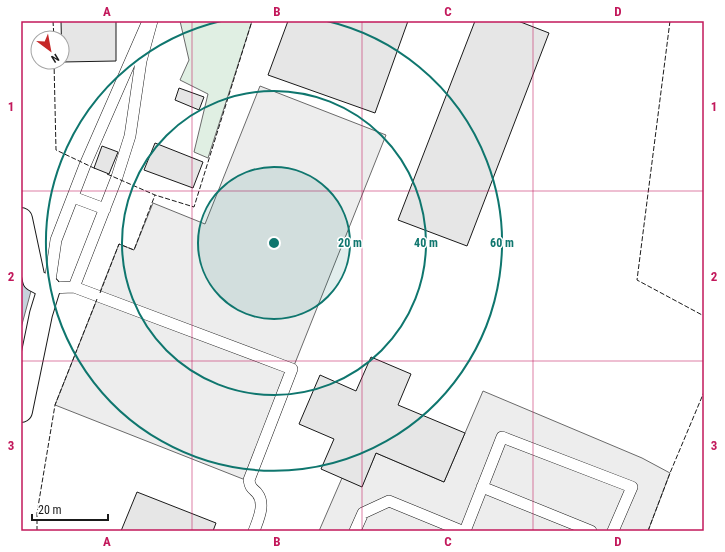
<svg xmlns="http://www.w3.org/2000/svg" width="725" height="552" viewBox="0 0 725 552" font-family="'Roboto Condensed',sans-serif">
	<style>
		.green { fill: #e0efe3; stroke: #6a6a6a }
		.parking { fill: #ededed; stroke: #6a6a6a }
		.water { fill: #c6d2dc; stroke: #6a6a6a }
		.building { fill: #e6e6e6; stroke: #1a1a1a }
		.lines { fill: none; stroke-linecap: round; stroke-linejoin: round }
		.service-casing { stroke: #1a1a1a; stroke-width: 12 }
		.minor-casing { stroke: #1a1a1a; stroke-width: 24 }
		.tertiary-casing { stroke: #1a1a1a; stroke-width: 24 }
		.service { stroke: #fff; stroke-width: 11 }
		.minor { stroke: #fff; stroke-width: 22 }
		.tertiary { stroke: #fff; stroke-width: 22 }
		.fence { stroke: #1a1a1a; stroke-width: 1; stroke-dasharray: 5 2; stroke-linecap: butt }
		.grid { fill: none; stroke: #c2185b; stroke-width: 1; stroke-opacity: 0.55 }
		.ring { fill: none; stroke: #0f766e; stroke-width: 2 }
		.centre { fill: #0f766e; stroke: #fff; stroke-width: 2 }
		.ring-label { font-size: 12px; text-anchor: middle; font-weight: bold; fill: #0f766e; stroke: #fff; stroke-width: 3; stroke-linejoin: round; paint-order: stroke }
		.neatline { fill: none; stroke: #c2185b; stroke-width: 1.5 }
		.grid-label { font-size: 13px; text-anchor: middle; font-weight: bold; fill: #c2185b }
	</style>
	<rect width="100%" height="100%" fill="#fff"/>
	<path class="green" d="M 180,21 L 252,21 L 208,158 L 194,152 L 208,94 L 180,80 L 189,60 Z"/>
	<path class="parking" d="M 260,86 L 386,135 L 248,481 L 55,405 L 119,244 L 134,250 L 153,203 L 205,224 Z
		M 483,391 L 642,458 L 670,473 L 648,531 L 319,531 L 342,478 L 362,486 L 376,453 L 444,482 Z"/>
	<path class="water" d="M 21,219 L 34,280 L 21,328 Z"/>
	<path class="building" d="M 61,21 L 116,21 L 116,61 L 62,62 Z
		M 288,21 L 408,21 L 375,113 L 268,75 Z
		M 475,21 L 518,21 L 549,33 L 467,246 L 398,220 Z
		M 179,88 L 204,97 L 199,110 L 175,100 Z
		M 155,143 L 203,162 L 193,188 L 144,170 Z
		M 102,146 L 118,152 L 109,174 L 94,168 Z
		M 371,357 L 411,374 L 398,405 L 465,433 L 444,482 L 376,453 L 362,487 L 321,469 L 334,439 L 299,424 L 320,375 L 356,391 Z
		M 137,492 L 216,523 L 213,531 L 121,531 Z"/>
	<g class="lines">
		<defs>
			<path id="service" d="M 148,21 L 85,165 L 56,240 L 49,288 L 74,287 L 117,177 L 130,136 L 141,61 L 152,21
				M 73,197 L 105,209
				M 74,287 L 292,369 L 249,480 C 250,487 252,488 257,493 C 266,504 258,520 254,531
				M 482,487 L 591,531
				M 355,531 L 363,513 L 389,501 L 462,531
				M 465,531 L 502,437 L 632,487 L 613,531"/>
			<path id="minor" d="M 21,219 L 34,280 L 49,288"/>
			<path id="tertiary" d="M 21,411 L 41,314 L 49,288"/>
		</defs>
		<use href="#service" class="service-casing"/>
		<use href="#minor" class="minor-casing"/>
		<use href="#tertiary" class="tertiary-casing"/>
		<use href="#service" class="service"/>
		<use href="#minor" class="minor"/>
		<use href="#tertiary" class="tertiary"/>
		<path class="fence" d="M 53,21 L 54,38
			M 670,21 L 637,280 L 704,316
			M 54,62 L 56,150 L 96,169
			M 107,174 L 155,195 L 194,207 L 252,21
			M 100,293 L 119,244 L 134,250 L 155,195
			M 37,531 L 37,513 L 55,405 L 97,299
			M 648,531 L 670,473 L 704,392"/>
	</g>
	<path class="grid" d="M 192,21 L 192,531M 362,21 L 362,531M 533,21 L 533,531M 21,191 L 704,191M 21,361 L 704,361"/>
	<circle cx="274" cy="243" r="76" fill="#0f766e" fill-opacity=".12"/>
	<g class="ring">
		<circle cx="274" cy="243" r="76"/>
		<circle cx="274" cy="243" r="152"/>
		<path d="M327 21A228 228 0 1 1 221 21"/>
	</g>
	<circle cx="274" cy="243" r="6" class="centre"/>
	<g class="ring-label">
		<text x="350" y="247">20 m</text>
		<text x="426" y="247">40 m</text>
		<text x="502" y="247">60 m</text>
	</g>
	<rect width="725" height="552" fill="none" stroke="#ffffff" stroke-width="44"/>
	<g transform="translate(50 50) rotate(148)"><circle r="19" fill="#ffffff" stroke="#a3a3a3"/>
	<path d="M0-3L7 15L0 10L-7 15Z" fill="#c62828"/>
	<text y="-6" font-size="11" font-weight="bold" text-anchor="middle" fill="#1a1a1a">N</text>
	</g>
	<path d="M32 514v6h76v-6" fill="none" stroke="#1a1a1a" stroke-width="2"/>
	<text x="38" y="514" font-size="12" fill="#1a1a1a" stroke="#ffffff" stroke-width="3" paint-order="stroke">20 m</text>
	<rect x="22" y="22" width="681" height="508" class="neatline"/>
	<g class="grid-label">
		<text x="107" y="16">A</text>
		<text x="277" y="16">B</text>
		<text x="448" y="16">C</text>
		<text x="618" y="16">D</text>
		<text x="11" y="111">1</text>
		<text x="714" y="111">1</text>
		<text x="11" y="281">2</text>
		<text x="714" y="281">2</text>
		<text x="11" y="450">3</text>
		<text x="714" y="450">3</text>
		<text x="107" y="546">A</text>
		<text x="277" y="546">B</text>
		<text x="448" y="546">C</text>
		<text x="618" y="546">D</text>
	</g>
</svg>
